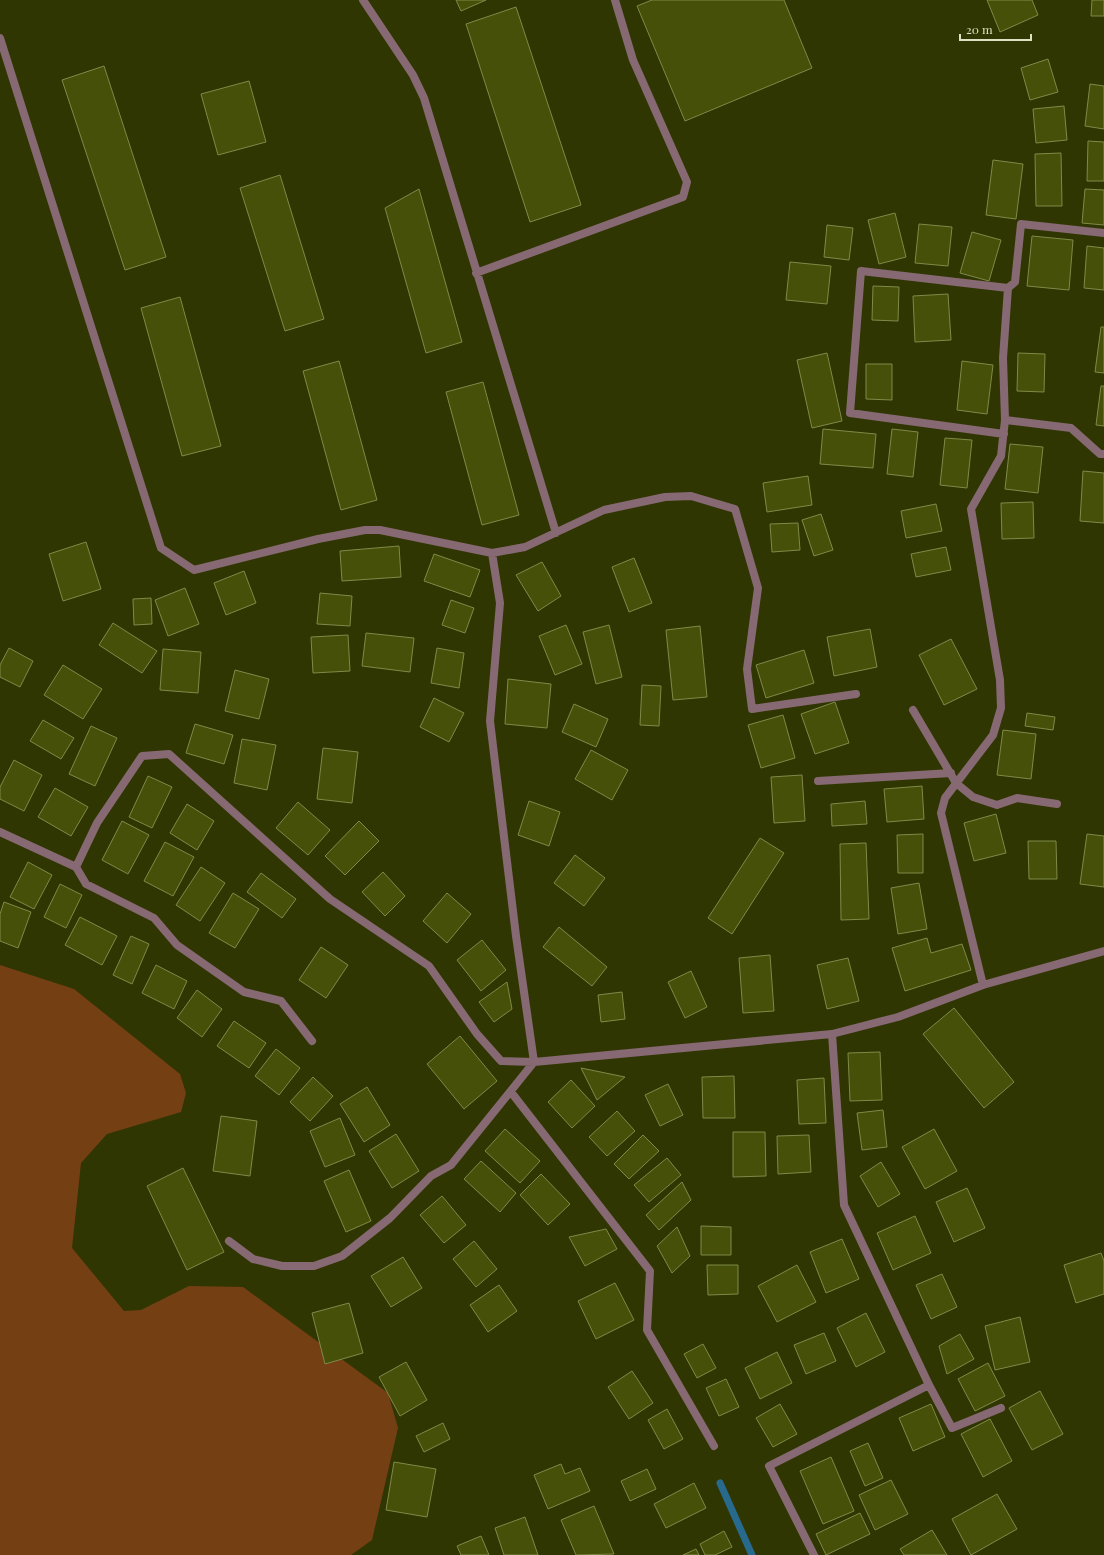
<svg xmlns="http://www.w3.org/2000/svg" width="1104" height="1555" viewBox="0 0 1104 1555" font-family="'Playfair Display',serif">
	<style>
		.green { fill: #744013 }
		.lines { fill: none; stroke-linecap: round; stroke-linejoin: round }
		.stream { stroke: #286a8e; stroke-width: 7 }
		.building { fill: #475008; stroke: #7f8a49 }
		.minor { stroke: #876973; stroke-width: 8 }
	</style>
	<rect width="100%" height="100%" fill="#303601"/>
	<path class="green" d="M 0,965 L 74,989 L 180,1074 L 186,1093 L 181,1112 L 107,1134 L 81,1163 L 72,1248 L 124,1311 L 141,1310 L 189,1286 L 243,1287 L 388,1393 L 398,1428 L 372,1540 L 351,1555 L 0,1555 Z"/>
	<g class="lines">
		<path class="stream" d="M 720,1483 L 752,1555"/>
	</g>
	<path class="building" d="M 456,0 L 486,0 L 461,11 Z
		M 652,0 L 784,0 L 812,68 L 685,121 L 637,6 Z
		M 987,0 L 1032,0 L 1038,15 L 1000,32 Z
		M 1092,0 L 1104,0 L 1104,16 L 1091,16 Z
		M 516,7 L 581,205 L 530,222 L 466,24 Z
		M 1048,59 L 1058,92 L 1030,100 L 1021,68 Z
		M 104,66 L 166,257 L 125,270 L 62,80 Z
		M 249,81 L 266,142 L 218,155 L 201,94 Z
		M 1090,84 L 1104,86 L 1104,129 L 1085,126 Z
		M 1064,106 L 1067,140 L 1036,143 L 1033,109 Z
		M 1088,141 L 1104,142 L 1104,181 L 1087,181 Z
		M 1061,153 L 1062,206 L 1036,206 L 1035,154 Z
		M 993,160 L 1023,164 L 1016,219 L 986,215 Z
		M 280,175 L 324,319 L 285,331 L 240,188 Z
		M 419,189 L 462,342 L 426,353 L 385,208 Z
		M 1085,189 L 1104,190 L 1104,225 L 1082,223 Z
		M 895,213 L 906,257 L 879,264 L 868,220 Z
		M 919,224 L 952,227 L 948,266 L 915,263 Z
		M 827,225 L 853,228 L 849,260 L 824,257 Z
		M 972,232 L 1001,240 L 989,281 L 960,273 Z
		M 1032,236 L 1073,240 L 1069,290 L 1027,286 Z
		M 1087,246 L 1104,248 L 1104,290 L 1084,288 Z
		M 790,262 L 831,266 L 827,304 L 786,300 Z
		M 873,286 L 899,287 L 898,321 L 872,320 Z
		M 948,294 L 951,340 L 915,342 L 913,296 Z
		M 180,297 L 221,446 L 182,456 L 141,308 Z
		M 1101,327 L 1104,327 L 1104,373 L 1095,372 Z
		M 827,353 L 842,421 L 812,428 L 797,360 Z
		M 1018,353 L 1045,354 L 1044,392 L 1017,391 Z
		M 339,361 L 377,500 L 341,510 L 303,371 Z
		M 962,361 L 993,365 L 987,414 L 957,410 Z
		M 866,364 L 892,364 L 892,400 L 866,399 Z
		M 483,382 L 519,515 L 482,525 L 446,392 Z
		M 1101,386 L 1104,386 L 1104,426 L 1096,425 Z
		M 823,429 L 876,434 L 873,468 L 820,464 Z
		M 892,429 L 918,432 L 913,477 L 887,474 Z
		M 945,438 L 972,440 L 967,488 L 940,485 Z
		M 1010,444 L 1043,447 L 1038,493 L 1005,489 Z
		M 1083,471 L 1104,473 L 1104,523 L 1080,521 Z
		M 808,476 L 812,505 L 767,512 L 763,483 Z
		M 1033,502 L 1034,538 L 1002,539 L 1001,503 Z
		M 936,504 L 942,531 L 906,538 L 901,511 Z
		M 821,514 L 833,550 L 814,556 L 802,520 Z
		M 798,523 L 800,550 L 772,552 L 770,524 Z
		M 86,542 L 101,589 L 63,601 L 49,554 Z
		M 399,546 L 401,577 L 342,581 L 340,551 Z
		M 946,547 L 951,570 L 916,577 L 911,554 Z
		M 434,554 L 480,570 L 470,597 L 424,581 Z
		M 634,558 L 652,603 L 629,612 L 612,567 Z
		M 542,562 L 561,596 L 538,611 L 516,575 Z
		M 244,571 L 256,603 L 226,615 L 214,583 Z
		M 185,588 L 199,624 L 168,636 L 155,600 Z
		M 320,593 L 352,596 L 350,626 L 317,624 Z
		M 151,598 L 152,624 L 134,625 L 133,599 Z
		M 451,600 L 474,608 L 465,633 L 442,625 Z
		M 113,623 L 157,651 L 142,673 L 99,645 Z
		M 566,625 L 582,664 L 555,675 L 539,636 Z
		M 609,625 L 622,677 L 596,684 L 583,632 Z
		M 700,626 L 707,697 L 673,700 L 666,630 Z
		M 870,629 L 877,667 L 834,676 L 827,637 Z
		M 366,633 L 414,638 L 410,672 L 362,666 Z
		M 348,635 L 350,671 L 313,673 L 311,637 Z
		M 951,639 L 977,689 L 944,705 L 919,655 Z
		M 9,648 L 33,661 L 20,687 L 0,677 L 0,665 Z
		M 437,648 L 464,653 L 459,688 L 431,683 Z
		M 163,649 L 201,652 L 198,693 L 160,690 Z
		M 804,650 L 814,683 L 766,698 L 756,665 Z
		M 63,665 L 102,689 L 83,719 L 44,695 Z
		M 235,670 L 269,679 L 259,719 L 225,711 Z
		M 508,679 L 551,684 L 547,728 L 505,724 Z
		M 642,685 L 661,686 L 659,726 L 640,725 Z
		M 434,698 L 464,713 L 449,742 L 420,727 Z
		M 835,702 L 849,743 L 815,754 L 801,714 Z
		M 574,704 L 608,719 L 596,747 L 562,732 Z
		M 1027,713 L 1055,717 L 1053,730 L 1025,726 Z
		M 783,715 L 795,758 L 761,768 L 748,725 Z
		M 43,720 L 74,738 L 61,759 L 30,741 Z
		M 195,724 L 233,735 L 224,764 L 186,753 Z
		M 91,726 L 117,738 L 95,786 L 69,774 Z
		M 1003,730 L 1036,734 L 1031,779 L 997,775 Z
		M 242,739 L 276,745 L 267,790 L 234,783 Z
		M 323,748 L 358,752 L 352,803 L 317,799 Z
		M 591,750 L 628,770 L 612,800 L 575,779 Z
		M 14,760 L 42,775 L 24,811 L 0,799 L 0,787 Z
		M 802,775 L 805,821 L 774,823 L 771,777 Z
		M 148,776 L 172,787 L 152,828 L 129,817 Z
		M 922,786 L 924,819 L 887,822 L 884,789 Z
		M 55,788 L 88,807 L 71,836 L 38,817 Z
		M 529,801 L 560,812 L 549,846 L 518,835 Z
		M 865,801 L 867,824 L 832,826 L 831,804 Z
		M 298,802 L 330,830 L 308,855 L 276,828 Z
		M 187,804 L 214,821 L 197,850 L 170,833 Z
		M 996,814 L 1006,853 L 974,861 L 964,823 Z
		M 122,821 L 149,835 L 128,874 L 102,860 Z
		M 359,821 L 379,841 L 345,875 L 325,856 Z
		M 923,834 L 923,873 L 898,873 L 897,835 Z
		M 1087,834 L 1104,836 L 1104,887 L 1080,884 Z
		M 760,838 L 784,853 L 732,934 L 708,918 Z
		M 1028,841 L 1056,841 L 1057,879 L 1029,879 Z
		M 165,842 L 194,857 L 173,896 L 144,881 Z
		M 866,843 L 869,919 L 841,920 L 840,844 Z
		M 575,855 L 605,878 L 584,906 L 554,883 Z
		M 28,862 L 52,875 L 34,909 L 10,897 Z
		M 201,867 L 225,883 L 200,921 L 176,905 Z
		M 383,872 L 405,896 L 385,916 L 362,892 Z
		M 261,873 L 296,899 L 282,918 L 247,892 Z
		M 919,883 L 927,929 L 898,934 L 891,888 Z
		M 60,884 L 82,895 L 66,928 L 44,917 Z
		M 233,893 L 259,909 L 235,948 L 209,933 Z
		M 447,893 L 471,914 L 447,943 L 423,921 Z
		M 4,902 L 31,912 L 18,948 L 0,941 L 0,914 Z
		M 80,917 L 117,936 L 102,965 L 65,945 Z
		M 559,927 L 607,967 L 592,986 L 543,947 Z
		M 131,936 L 149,944 L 132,984 L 113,975 Z
		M 927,938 L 931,953 L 962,944 L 971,970 L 905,991 L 892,948 Z
		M 482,940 L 506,970 L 481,991 L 457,960 Z
		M 321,947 L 348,965 L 326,998 L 299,980 Z
		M 770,955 L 774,1011 L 743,1013 L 739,958 Z
		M 848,958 L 859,1001 L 827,1009 L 817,965 Z
		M 156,965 L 187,981 L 174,1009 L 142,993 Z
		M 691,971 L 707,1007 L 685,1018 L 668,982 Z
		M 507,982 L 512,1009 L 494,1022 L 479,1002 Z
		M 197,990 L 222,1009 L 202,1037 L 177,1018 Z
		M 622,992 L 625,1019 L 601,1022 L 598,995 Z
		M 954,1008 L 1014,1082 L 984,1108 L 923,1034 Z
		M 234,1021 L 266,1043 L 249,1068 L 217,1046 Z
		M 460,1036 L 497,1081 L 464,1109 L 427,1064 Z
		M 276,1049 L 300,1068 L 279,1095 L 255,1076 Z
		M 880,1052 L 882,1100 L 850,1101 L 848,1053 Z
		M 581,1068 L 625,1077 L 597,1100 Z
		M 734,1076 L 735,1118 L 703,1118 L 702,1077 Z
		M 313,1077 L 333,1096 L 310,1121 L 290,1102 Z
		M 824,1078 L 826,1123 L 799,1124 L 797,1080 Z
		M 571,1080 L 595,1106 L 572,1128 L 548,1102 Z
		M 668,1084 L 683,1115 L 660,1126 L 645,1095 Z
		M 367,1087 L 390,1125 L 364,1142 L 340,1104 Z
		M 883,1110 L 887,1147 L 862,1150 L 857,1113 Z
		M 617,1111 L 635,1131 L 607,1156 L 589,1137 Z
		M 221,1116 L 257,1121 L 250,1176 L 213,1171 Z
		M 340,1118 L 355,1155 L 325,1167 L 310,1131 Z
		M 505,1129 L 540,1161 L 520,1183 L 485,1151 Z
		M 934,1129 L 957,1171 L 925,1189 L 902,1147 Z
		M 733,1132 L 765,1132 L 766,1176 L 733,1177 Z
		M 396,1134 L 419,1171 L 392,1188 L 369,1151 Z
		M 643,1135 L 659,1151 L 629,1179 L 614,1164 Z
		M 809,1135 L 811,1172 L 778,1174 L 777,1136 Z
		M 667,1158 L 681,1175 L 649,1202 L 634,1185 Z
		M 481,1161 L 516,1193 L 500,1212 L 464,1179 Z
		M 881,1162 L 900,1194 L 878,1207 L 860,1176 Z
		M 183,1168 L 224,1252 L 187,1270 L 147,1186 Z
		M 349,1170 L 371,1221 L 346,1232 L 324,1181 Z
		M 541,1174 L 570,1204 L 548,1225 L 520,1195 Z
		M 682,1182 L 691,1200 L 659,1230 L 646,1215 Z
		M 967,1188 L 985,1228 L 954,1242 L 936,1202 Z
		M 442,1196 L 466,1225 L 444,1243 L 420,1215 Z
		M 915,1216 L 931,1253 L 893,1270 L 877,1233 Z
		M 701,1226 L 731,1227 L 731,1255 L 701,1255 Z
		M 677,1227 L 690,1256 L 672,1273 L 657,1246 Z
		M 606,1229 L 617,1249 L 585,1266 L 569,1237 Z
		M 842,1239 L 859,1279 L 826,1293 L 810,1252 Z
		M 474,1241 L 497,1269 L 476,1287 L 453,1259 Z
		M 1101,1253 L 1104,1261 L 1104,1294 L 1076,1303 L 1064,1265 Z
		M 403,1257 L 422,1288 L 391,1307 L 371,1276 Z
		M 707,1265 L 738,1265 L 738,1294 L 708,1295 Z
		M 797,1265 L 816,1302 L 777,1322 L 758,1286 Z
		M 942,1274 L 957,1307 L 931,1319 L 916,1285 Z
		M 615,1283 L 634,1320 L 596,1339 L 578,1301 Z
		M 499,1285 L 517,1311 L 488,1332 L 470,1305 Z
		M 349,1303 L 363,1353 L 325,1364 L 312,1313 Z
		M 866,1313 L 885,1352 L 856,1367 L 837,1328 Z
		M 1020,1317 L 1030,1362 L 995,1370 L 985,1326 Z
		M 824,1333 L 836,1361 L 806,1374 L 794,1345 Z
		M 960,1334 L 974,1359 L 947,1374 L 939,1346 Z
		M 703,1344 L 716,1368 L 697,1378 L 684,1354 Z
		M 777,1352 L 792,1383 L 760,1399 L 745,1368 Z
		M 406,1362 L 427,1400 L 400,1416 L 379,1377 Z
		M 988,1363 L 1005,1396 L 975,1411 L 958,1379 Z
		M 632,1371 L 653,1403 L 629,1419 L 608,1387 Z
		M 726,1379 L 739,1407 L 719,1416 L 706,1388 Z
		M 1040,1391 L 1063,1434 L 1032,1450 L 1009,1408 Z
		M 780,1404 L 797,1434 L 773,1447 L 756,1418 Z
		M 931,1404 L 945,1437 L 913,1451 L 899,1418 Z
		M 667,1409 L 683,1439 L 664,1449 L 648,1420 Z
		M 990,1419 L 1012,1461 L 983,1477 L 961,1434 Z
		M 443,1423 L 450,1439 L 424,1452 L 416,1436 Z
		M 868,1443 L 883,1478 L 865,1486 L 850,1451 Z
		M 831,1457 L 854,1511 L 823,1524 L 800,1471 Z
		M 394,1462 L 436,1469 L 427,1517 L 386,1510 Z
		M 561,1464 L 565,1474 L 580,1468 L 590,1491 L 548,1509 L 534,1475 Z
		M 647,1469 L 656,1489 L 630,1501 L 621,1481 Z
		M 891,1480 L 908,1514 L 875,1530 L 859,1495 Z
		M 694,1483 L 706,1508 L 666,1528 L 654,1504 Z
		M 997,1494 L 1017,1529 L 971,1555 L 952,1519 Z
		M 594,1506 L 614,1554 L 576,1555 L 561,1520 Z
		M 860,1513 L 870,1534 L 826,1555 L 816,1534 Z
		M 525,1517 L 538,1555 L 504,1555 L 495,1528 Z
		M 932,1530 L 947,1555 L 904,1555 L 900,1549 Z
		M 724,1531 L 732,1547 L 715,1555 L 705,1555 L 700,1544 Z
		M 481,1536 L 489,1555 L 461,1555 L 457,1546 Z
		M 696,1549 L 699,1555 L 683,1555 Z"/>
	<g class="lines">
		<path class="minor" d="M 363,0 L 413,75 L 424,98 L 556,533
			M 0,38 L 161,548 L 194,570 L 318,539 L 365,530 L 380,530 L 492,553 L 500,603 L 490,721 L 516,936 L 534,1062 L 451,1165 L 431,1176 L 390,1218 L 342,1256 L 314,1266 L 282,1266 L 253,1259 L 229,1241
			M 476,273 L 683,197 L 687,182 L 633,60 L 615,0
			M 1008,288 L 1015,282 L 1021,224 L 1104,233
			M 1004,434 L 850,413 L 861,271 L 1008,288 L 1003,358 L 1005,420
			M 492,553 L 525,547 L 604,510 L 665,497 L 691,496 L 735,509 L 758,588 L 747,669 L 752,709 L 856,694
			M 913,710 L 956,783 L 973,797 L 997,805 L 1017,798 L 1057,804
			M 818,781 L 951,773
			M 0,832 L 76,867 L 97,823 L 142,756 L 169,754 L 330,899 L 429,966 L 477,1034 L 501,1061 L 534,1062 L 832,1034 L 898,1017 L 983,985 L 1104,951
			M 76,867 L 86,884 L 154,918 L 177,945 L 244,992 L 281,1001 L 312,1041
			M 983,985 L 941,813 L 945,798 L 993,735 L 1001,708 L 1000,680 L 971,509 L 1001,456 L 1005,420 L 1071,428 L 1100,454 L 1104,454
			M 511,1092 L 650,1271 L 647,1330 L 714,1446
			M 929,1385 L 952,1428 L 1001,1408
			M 814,1555 L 769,1466 L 929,1385 L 844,1205 L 832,1034"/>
	</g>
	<path d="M960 34v6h71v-6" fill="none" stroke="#dde3c2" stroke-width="2"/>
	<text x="966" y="34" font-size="12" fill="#dde3c2" stroke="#303601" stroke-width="3" paint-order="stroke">20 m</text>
</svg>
